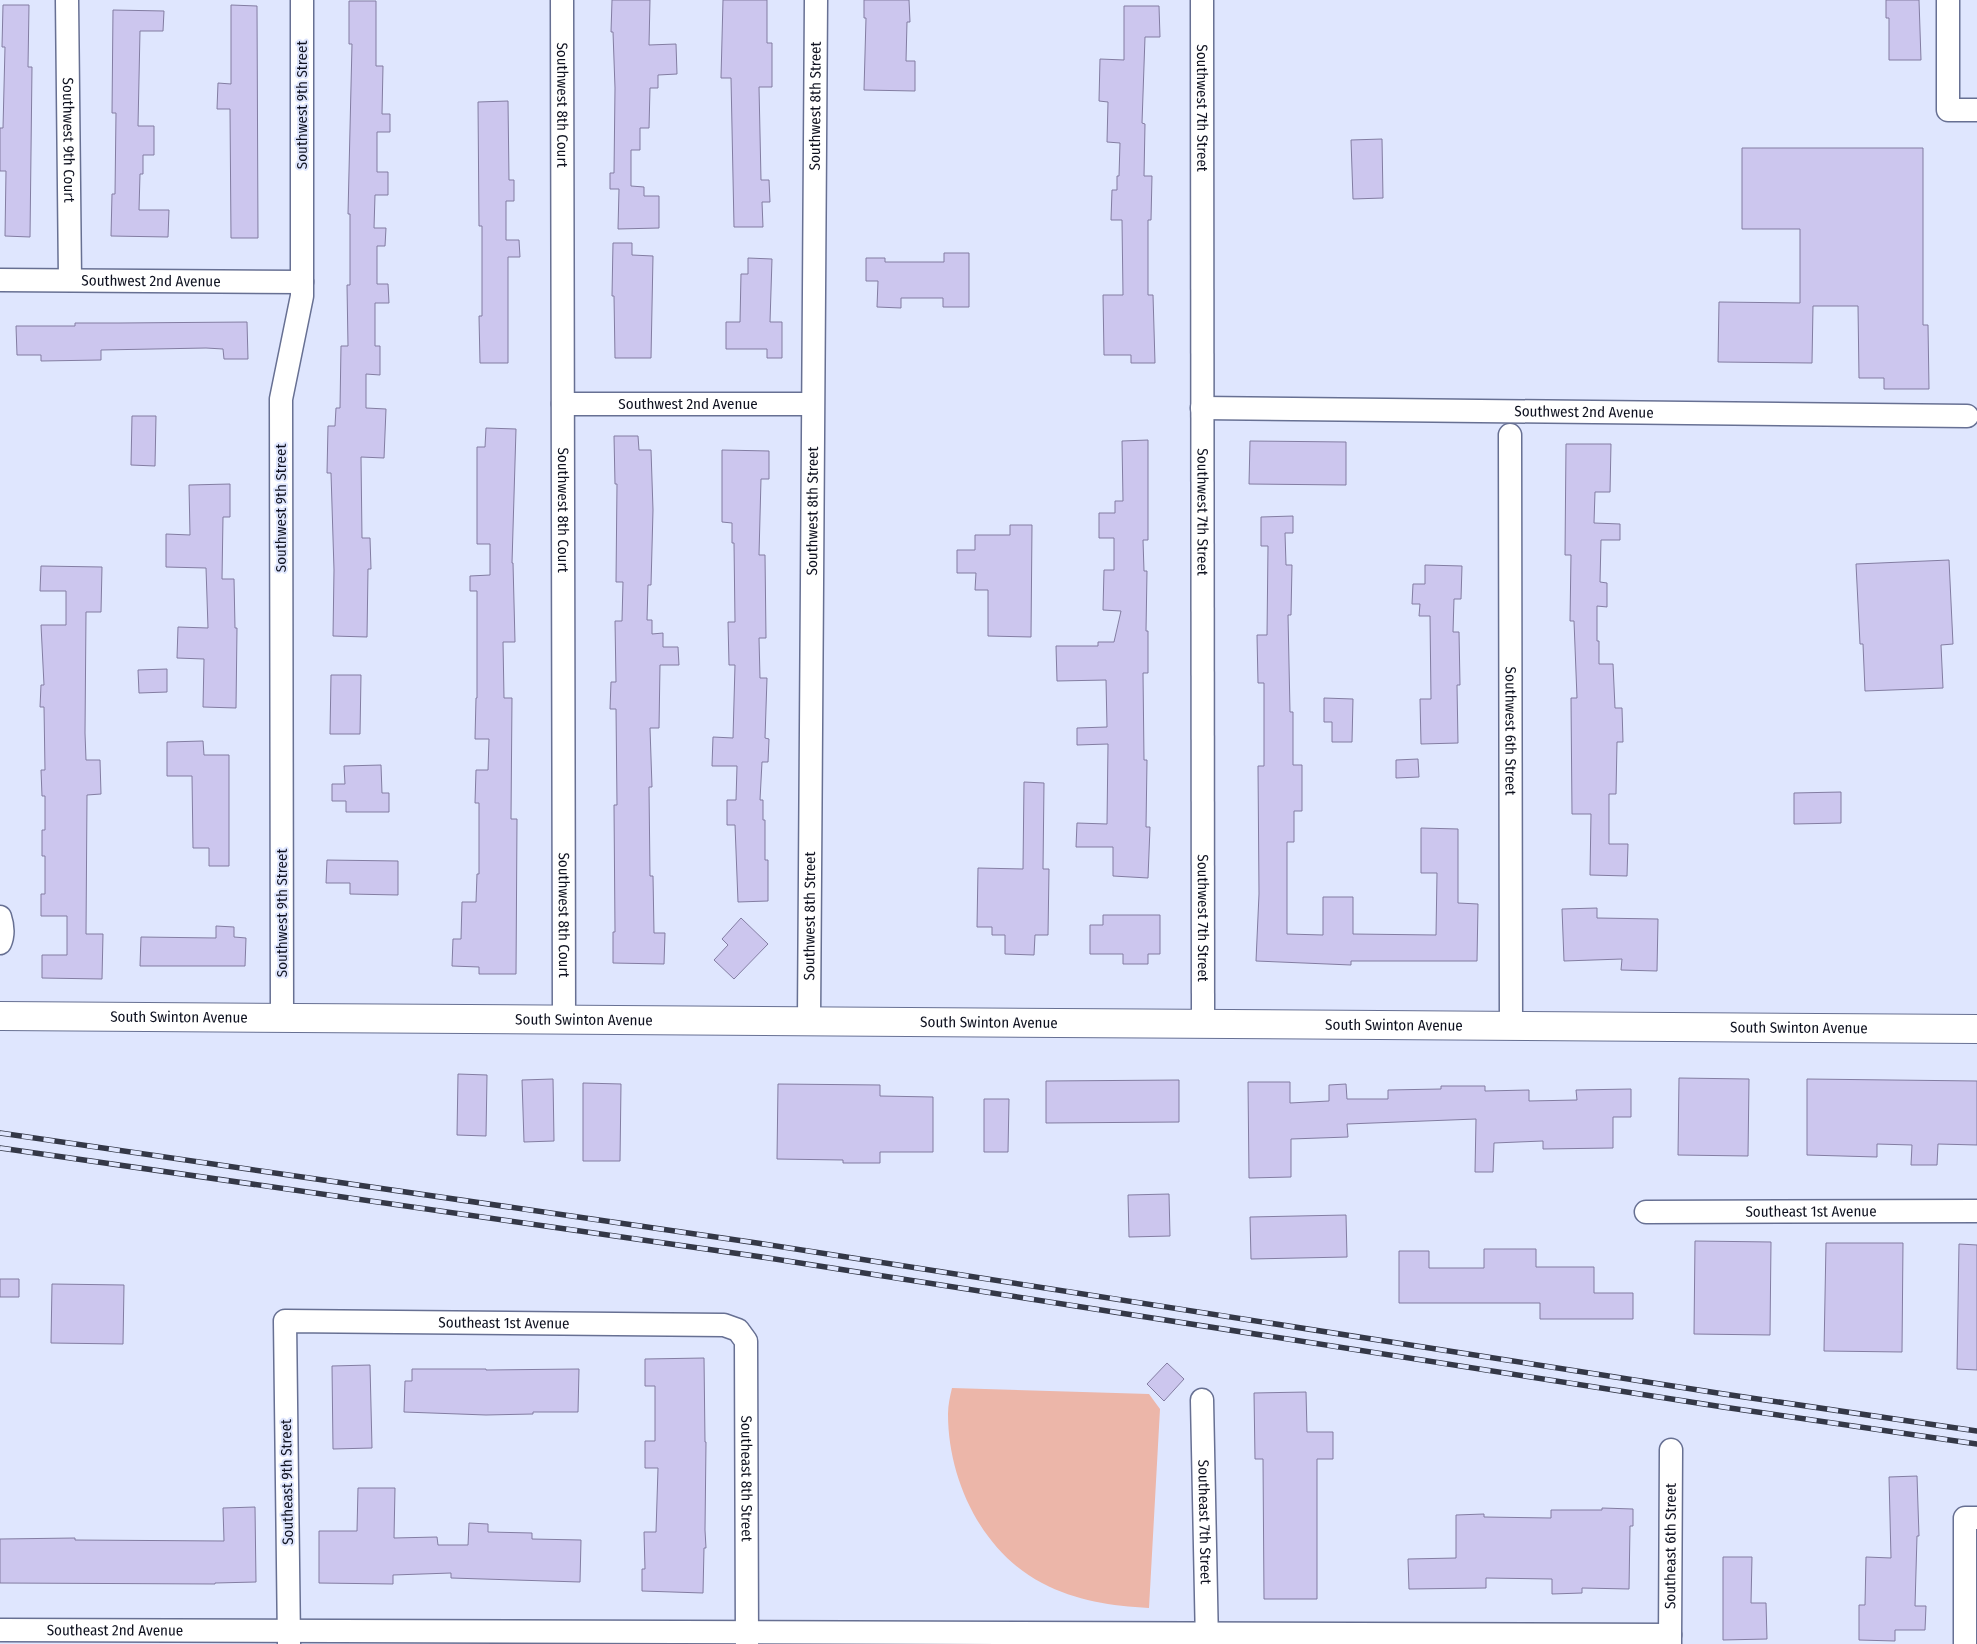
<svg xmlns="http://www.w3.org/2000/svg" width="1977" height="1644" viewBox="0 0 1977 1644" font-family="'Fira Sans Condensed',sans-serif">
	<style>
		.green { fill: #ecb6a9 }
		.building { fill: #ccc6ee; stroke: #837da2 }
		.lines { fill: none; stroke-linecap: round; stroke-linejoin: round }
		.street-casing { stroke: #677093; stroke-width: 25 }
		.secondary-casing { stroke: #677093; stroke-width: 30 }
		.street { stroke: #fff; stroke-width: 22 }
		.secondary { stroke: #fff; stroke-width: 28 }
		.rail-casing { stroke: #343847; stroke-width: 5.5 }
		.rail { stroke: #dfe6fe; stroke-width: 4; stroke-dasharray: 11; stroke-linecap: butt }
		.labels { text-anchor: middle; stroke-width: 4; stroke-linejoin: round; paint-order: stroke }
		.street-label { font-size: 15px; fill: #0f1220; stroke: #dfe6fe }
	</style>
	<rect width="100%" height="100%" fill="#dfe6fe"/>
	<path class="green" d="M 952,1388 L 1149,1394 L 1160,1409 L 1149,1608 C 1112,1606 1076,1601 1042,1583 C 982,1552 948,1480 948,1414 C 948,1405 950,1396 952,1388 Z"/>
	<path class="building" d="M 612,0 L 650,0 L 649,45 L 676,44 L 677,74 L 658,75 L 658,88 L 650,88 L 649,128 L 640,128 L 640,150 L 631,150 L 631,186 L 644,187 L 644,196 L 659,196 L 659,228 L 618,229 L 619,189 L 610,189 L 610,173 L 614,173 L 615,88 L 613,32 L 611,32 Z
		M 723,0 L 767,0 L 767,43 L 772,43 L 772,87 L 759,87 L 761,180 L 769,180 L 770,202 L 762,202 L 763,227 L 734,227 L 731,78 L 721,78 Z
		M 864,0 L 909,0 L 910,22 L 907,22 L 906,61 L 915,61 L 915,91 L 864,90 L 866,18 L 864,18 Z
		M 1886,0 L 1919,0 L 1921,60 L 1889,60 L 1889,18 L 1886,18 Z
		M 349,1 L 376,1 L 376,66 L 383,66 L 382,114 L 390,114 L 390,132 L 377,132 L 377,172 L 388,172 L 388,195 L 375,195 L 374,228 L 386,228 L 385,246 L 377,246 L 377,284 L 388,284 L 389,303 L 375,303 L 375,346 L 380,346 L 380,375 L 366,374 L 366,408 L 386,409 L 384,458 L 361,457 L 362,538 L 370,538 L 371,569 L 368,569 L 367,637 L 333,636 L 334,570 L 331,473 L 327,473 L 328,426 L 335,426 L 336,408 L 340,408 L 341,346 L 348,346 L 347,285 L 350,285 L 350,214 L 348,214 L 352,44 L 349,44 Z
		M 3,5 L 29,5 L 28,67 L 32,67 L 30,237 L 5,236 L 6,171 L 0,171 L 0,128 L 3,128 L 5,47 L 2,47 Z
		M 231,5 L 257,6 L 258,238 L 231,238 L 230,109 L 217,109 L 218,83 L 231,84 Z
		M 1124,6 L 1159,6 L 1160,37 L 1145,37 L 1142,123 L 1145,124 L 1144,176 L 1152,176 L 1151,220 L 1148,220 L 1148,295 L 1153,295 L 1155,363 L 1131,363 L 1131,355 L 1104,355 L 1103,295 L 1123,295 L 1122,220 L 1111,220 L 1112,190 L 1117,190 L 1117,176 L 1119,176 L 1120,143 L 1107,142 L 1108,102 L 1099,101 L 1100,59 L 1124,60 Z
		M 113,10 L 164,11 L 163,31 L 140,31 L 138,126 L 154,126 L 154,155 L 143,155 L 143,174 L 140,174 L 139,210 L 169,210 L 168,237 L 111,236 L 112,194 L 115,194 L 116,113 L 112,113 Z
		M 508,101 L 509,180 L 514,180 L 514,201 L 506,201 L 506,240 L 519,240 L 520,257 L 508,257 L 508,363 L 480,363 L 479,316 L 482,316 L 482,226 L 479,226 L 478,102 Z
		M 1382,139 L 1383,198 L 1353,199 L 1351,140 Z
		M 1742,148 L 1923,148 L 1923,325 L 1928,325 L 1929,389 L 1884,389 L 1884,378 L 1859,378 L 1858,306 L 1813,306 L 1812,363 L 1718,362 L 1719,302 L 1800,303 L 1800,229 L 1742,229 Z
		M 613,243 L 632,243 L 632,255 L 653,256 L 651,358 L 615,358 L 614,296 L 612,296 Z
		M 944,253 L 969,253 L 969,307 L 943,307 L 943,298 L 901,298 L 901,308 L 877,307 L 878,281 L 866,281 L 866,258 L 885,258 L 885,262 L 944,262 Z
		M 748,258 L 772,259 L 770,322 L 782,322 L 782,358 L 767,358 L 767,349 L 726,349 L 726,322 L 740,322 L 741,274 L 748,274 Z
		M 247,322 L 248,359 L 224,359 L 223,349 L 206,348 L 101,350 L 101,360 L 41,361 L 41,355 L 17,355 L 16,326 L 75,326 L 75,323 L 119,323 Z
		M 132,416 L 156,416 L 155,466 L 131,465 Z
		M 486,428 L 516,429 L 512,563 L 513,563 L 515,642 L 503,642 L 504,698 L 512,698 L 511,819 L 517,819 L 516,974 L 479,974 L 479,967 L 452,966 L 453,939 L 461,939 L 462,902 L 476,902 L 477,874 L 479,874 L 479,803 L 475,803 L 476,770 L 488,770 L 489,739 L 475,739 L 476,698 L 477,698 L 477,591 L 470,591 L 470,576 L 490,575 L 490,544 L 477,544 L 477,447 L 485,447 Z
		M 614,436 L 638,436 L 639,450 L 651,450 L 653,510 L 651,585 L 648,585 L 647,620 L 652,620 L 652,634 L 663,633 L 663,647 L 678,647 L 679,665 L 660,665 L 659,728 L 650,728 L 652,787 L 649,787 L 650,876 L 653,876 L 654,933 L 665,933 L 664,964 L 613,963 L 613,932 L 615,932 L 614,805 L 617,805 L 616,709 L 610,709 L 611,682 L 616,682 L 615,621 L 622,621 L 623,582 L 616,582 L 617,484 L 615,484 Z
		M 1148,440 L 1148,540 L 1143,540 L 1144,571 L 1147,571 L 1146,631 L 1148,631 L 1148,673 L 1143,673 L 1144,760 L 1147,760 L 1146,827 L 1150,827 L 1148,878 L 1113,876 L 1113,847 L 1076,847 L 1077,823 L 1107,824 L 1108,744 L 1077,745 L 1077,728 L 1107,727 L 1106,680 L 1057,681 L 1056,646 L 1098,646 L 1098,642 L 1114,642 L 1121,611 L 1103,610 L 1104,570 L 1114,570 L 1114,538 L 1099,538 L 1099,513 L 1115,513 L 1115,501 L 1123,501 L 1122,441 Z
		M 1250,441 L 1346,442 L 1346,485 L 1249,484 Z
		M 1566,444 L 1611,444 L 1610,492 L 1595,492 L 1594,523 L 1620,524 L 1620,540 L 1601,540 L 1600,582 L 1607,583 L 1607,607 L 1597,606 L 1597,641 L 1599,641 L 1599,664 L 1613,664 L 1615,708 L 1622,708 L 1623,742 L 1617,742 L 1616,794 L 1609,794 L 1609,844 L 1628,844 L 1627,876 L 1590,875 L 1591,814 L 1572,814 L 1571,698 L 1577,698 L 1574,621 L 1570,621 L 1571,555 L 1565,555 Z
		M 722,450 L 769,451 L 769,479 L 761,479 L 759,555 L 765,555 L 766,638 L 759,638 L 760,678 L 767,678 L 765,738 L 769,739 L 768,762 L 762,762 L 760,800 L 763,800 L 763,820 L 765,820 L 765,860 L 768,860 L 768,901 L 738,902 L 735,825 L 727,825 L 727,800 L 736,800 L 737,766 L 712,766 L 713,737 L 733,738 L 735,665 L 729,665 L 728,622 L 735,622 L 734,543 L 732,543 L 732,523 L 722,522 Z
		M 230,484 L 230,517 L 223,517 L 222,579 L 234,579 L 235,628 L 237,628 L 236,708 L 203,707 L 204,659 L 177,658 L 178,627 L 208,628 L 206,568 L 166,567 L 166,534 L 190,535 L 189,485 Z
		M 1293,516 L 1293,533 L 1285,533 L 1286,565 L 1292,565 L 1291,615 L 1288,615 L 1290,712 L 1293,712 L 1293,765 L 1302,765 L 1302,811 L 1294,811 L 1294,842 L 1287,842 L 1287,934 L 1323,935 L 1323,897 L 1353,897 L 1353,934 L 1436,935 L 1437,873 L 1421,873 L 1421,828 L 1458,829 L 1458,903 L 1478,904 L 1477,961 L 1351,961 L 1351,965 L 1256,961 L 1259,894 L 1258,766 L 1264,766 L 1264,683 L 1258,683 L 1257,635 L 1267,635 L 1268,546 L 1261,546 L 1261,517 Z
		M 1010,525 L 1032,525 L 1031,637 L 988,636 L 988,590 L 975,590 L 976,573 L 957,573 L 957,550 L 975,550 L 975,535 L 1010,535 Z
		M 1949,560 L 1953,644 L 1941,645 L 1943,688 L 1865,691 L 1863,644 L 1860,644 L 1856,564 Z
		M 1425,565 L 1462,566 L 1461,599 L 1454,599 L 1453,632 L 1459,632 L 1460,685 L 1457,685 L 1458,743 L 1421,744 L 1420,699 L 1431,699 L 1430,616 L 1419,616 L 1420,604 L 1412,604 L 1413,584 L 1425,584 Z
		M 41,566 L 102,567 L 101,612 L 86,612 L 85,733 L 86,760 L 100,760 L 101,794 L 87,795 L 86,934 L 103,934 L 102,979 L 42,978 L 42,955 L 67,955 L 67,916 L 41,916 L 41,894 L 45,894 L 45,856 L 42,856 L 42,830 L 45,830 L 45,796 L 42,796 L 41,770 L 45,770 L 44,707 L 40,707 L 41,685 L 44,685 L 41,625 L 66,625 L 66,591 L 40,591 Z
		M 167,669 L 167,692 L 139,693 L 138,670 Z
		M 331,675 L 361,675 L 360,734 L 330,734 Z
		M 1324,698 L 1353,699 L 1352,742 L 1332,742 L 1332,722 L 1324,722 Z
		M 203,741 L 204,755 L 229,755 L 229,866 L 209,866 L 209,848 L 193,848 L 192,776 L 167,776 L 167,742 Z
		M 1418,759 L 1419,777 L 1396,778 L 1396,760 Z
		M 381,765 L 382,793 L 389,793 L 389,812 L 346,812 L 346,801 L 332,801 L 332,784 L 345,784 L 344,766 Z
		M 1024,782 L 1044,783 L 1043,869 L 1049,869 L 1048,935 L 1035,935 L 1034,955 L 1005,954 L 1005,935 L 992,935 L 992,927 L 977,927 L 978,868 L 1023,869 Z
		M 1841,792 L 1841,823 L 1794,824 L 1794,793 Z
		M 327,860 L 398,861 L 398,895 L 350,894 L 350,883 L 326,883 Z
		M 1597,908 L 1597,918 L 1658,919 L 1657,971 L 1621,970 L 1622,959 L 1564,961 L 1562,909 Z
		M 1103,915 L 1160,915 L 1160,954 L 1148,954 L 1148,964 L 1123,964 L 1123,954 L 1090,954 L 1090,925 L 1103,925 Z
		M 741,918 L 768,944 L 734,979 L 714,960 L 728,945 L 722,939 Z
		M 216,926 L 234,927 L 234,937 L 246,938 L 245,966 L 140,966 L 141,937 L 216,938 Z
		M 458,1074 L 487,1075 L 486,1136 L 457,1135 Z
		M 1679,1078 L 1749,1079 L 1748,1156 L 1678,1155 Z
		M 553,1079 L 554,1141 L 524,1142 L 522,1080 Z
		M 1807,1079 L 1977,1081 L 1977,1145 L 1938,1144 L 1937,1165 L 1911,1165 L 1912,1145 L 1877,1144 L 1877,1157 L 1807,1155 Z
		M 1179,1080 L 1179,1122 L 1046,1123 L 1046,1081 Z
		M 1248,1082 L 1290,1082 L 1290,1103 L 1329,1101 L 1329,1085 L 1346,1084 L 1347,1099 L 1388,1099 L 1388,1090 L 1441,1089 L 1441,1086 L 1485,1086 L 1485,1091 L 1529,1090 L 1529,1101 L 1577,1100 L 1576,1090 L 1631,1089 L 1631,1117 L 1613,1117 L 1613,1148 L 1543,1149 L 1543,1141 L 1494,1143 L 1493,1172 L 1475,1172 L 1476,1119 L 1347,1124 L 1348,1137 L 1291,1139 L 1291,1177 L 1249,1178 Z
		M 583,1083 L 621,1084 L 620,1161 L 583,1161 Z
		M 778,1084 L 880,1085 L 880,1096 L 933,1097 L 933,1152 L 880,1152 L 880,1163 L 843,1163 L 843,1160 L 777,1159 Z
		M 984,1099 L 1009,1099 L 1008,1152 L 984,1152 Z
		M 1169,1194 L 1170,1236 L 1129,1237 L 1128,1195 Z
		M 1346,1215 L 1347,1257 L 1251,1259 L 1250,1217 Z
		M 1695,1241 L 1771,1242 L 1770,1335 L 1694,1334 Z
		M 1826,1243 L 1903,1243 L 1902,1352 L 1824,1351 Z
		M 1959,1244 L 1977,1245 L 1977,1370 L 1957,1369 Z
		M 1484,1249 L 1536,1249 L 1536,1267 L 1594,1267 L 1594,1293 L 1633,1293 L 1633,1319 L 1540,1319 L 1540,1303 L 1399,1303 L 1399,1251 L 1429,1251 L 1429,1268 L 1484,1268 Z
		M 0,1279 L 19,1279 L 19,1297 L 0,1297 Z
		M 52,1284 L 124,1285 L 123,1344 L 51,1343 Z
		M 704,1358 L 705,1442 L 706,1442 L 705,1530 L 706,1548 L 704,1548 L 703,1593 L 642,1591 L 642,1569 L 645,1569 L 644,1532 L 656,1532 L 658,1468 L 645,1468 L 645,1441 L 655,1441 L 655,1386 L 645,1386 L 645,1359 Z
		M 1167,1363 L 1184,1379 L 1164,1401 L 1147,1384 Z
		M 370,1365 L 372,1448 L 333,1449 L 332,1366 Z
		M 412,1369 L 486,1369 L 486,1370 L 579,1369 L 578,1412 L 533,1412 L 533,1414 L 486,1415 L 404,1412 L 405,1381 L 412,1381 Z
		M 1306,1392 L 1307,1432 L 1333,1432 L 1333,1459 L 1317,1459 L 1317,1599 L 1264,1599 L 1263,1459 L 1255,1459 L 1254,1393 Z
		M 1917,1476 L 1919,1536 L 1917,1536 L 1915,1606 L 1926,1606 L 1925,1630 L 1895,1630 L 1895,1641 L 1859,1640 L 1859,1605 L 1865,1605 L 1866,1557 L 1891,1558 L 1889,1477 Z
		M 358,1488 L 395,1488 L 394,1538 L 437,1537 L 438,1545 L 468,1545 L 469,1523 L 488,1524 L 488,1532 L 532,1533 L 532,1539 L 581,1540 L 580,1582 L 451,1578 L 451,1573 L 393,1575 L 393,1584 L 319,1583 L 319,1531 L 357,1531 Z
		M 255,1507 L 256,1582 L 215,1583 L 215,1584 L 0,1583 L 0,1539 L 75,1538 L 75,1540 L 224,1541 L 223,1508 Z
		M 1602,1508 L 1633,1509 L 1633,1526 L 1630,1526 L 1629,1589 L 1582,1588 L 1582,1593 L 1552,1594 L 1552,1579 L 1486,1578 L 1486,1588 L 1409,1589 L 1408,1559 L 1456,1558 L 1456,1515 L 1484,1514 L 1484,1517 L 1551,1518 L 1551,1510 L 1602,1510 Z
		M 1723,1557 L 1752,1557 L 1751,1603 L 1766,1603 L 1767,1639 L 1723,1640 Z"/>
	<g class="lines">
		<defs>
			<g id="street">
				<path id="s1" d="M 67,0 L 70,280"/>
				<path id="s2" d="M 562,0 L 564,1020"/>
				<path id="s3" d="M 1202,0 L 1203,1024"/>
				<path d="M 1948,0 L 1948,110 L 1977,110"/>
				<path id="s4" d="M 0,280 L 302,282"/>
				<path id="s5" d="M 563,404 L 812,404"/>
				<path id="s6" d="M 1202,408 L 1967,416"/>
				<path id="s7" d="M 1510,435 L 1511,1026"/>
				<path d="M 0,917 C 3,926 4,934 0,943"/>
				<path d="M 282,1018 L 281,399 L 302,296 L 302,0"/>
				<path id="s8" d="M 809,1021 L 816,0"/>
				<path id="s9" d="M 1646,1212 L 1977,1211"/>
				<path id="s10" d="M 1202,1400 L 1207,1644"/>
				<path id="s11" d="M 0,1630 L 1670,1635"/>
				<path id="s12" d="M 289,1644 L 285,1321 L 724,1325 L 738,1330 L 746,1341 L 747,1644"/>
				<path id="s13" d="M 1670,1644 L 1671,1450"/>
				<path d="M 1965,1644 L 1965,1518 L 1977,1518"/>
			</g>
			<g id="secondary">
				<path id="s14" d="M 0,1016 L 1977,1029"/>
			</g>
		</defs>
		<use href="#street" class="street-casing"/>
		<use href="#secondary" class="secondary-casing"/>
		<use href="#street" class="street"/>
		<use href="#secondary" class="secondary"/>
		<defs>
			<path id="rail" d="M 0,1133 L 757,1243 L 1724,1394 L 1977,1431
				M 0,1148 L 755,1256 L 1723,1407 L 1977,1444"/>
		</defs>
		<use href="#rail" class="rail-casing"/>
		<use href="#rail" class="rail"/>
	</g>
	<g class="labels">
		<g class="street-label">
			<text transform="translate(302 105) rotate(-90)" y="5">Southwest 9th Street</text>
			<text dy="5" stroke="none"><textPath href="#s2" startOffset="105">Southwest 8th Court</textPath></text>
			<text dy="5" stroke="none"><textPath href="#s8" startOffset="915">Southwest 8th Street</textPath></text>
			<text dy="5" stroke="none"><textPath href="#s3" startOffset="108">Southwest 7th Street</textPath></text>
			<text dy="5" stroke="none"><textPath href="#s1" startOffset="140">Southwest 9th Court</textPath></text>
			<text dy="5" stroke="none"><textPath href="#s4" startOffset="151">Southwest 2nd Avenue</textPath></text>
			<text dy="5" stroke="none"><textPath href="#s5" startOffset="125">Southwest 2nd Avenue</textPath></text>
			<text dy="5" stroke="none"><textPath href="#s6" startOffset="382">Southwest 2nd Avenue</textPath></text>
			<text transform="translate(281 508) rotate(-90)" y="5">Southwest 9th Street</text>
			<text dy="5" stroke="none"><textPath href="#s2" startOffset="510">Southwest 8th Court</textPath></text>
			<text dy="5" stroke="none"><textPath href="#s8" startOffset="510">Southwest 8th Street</textPath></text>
			<text dy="5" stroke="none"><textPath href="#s3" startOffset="512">Southwest 7th Street</textPath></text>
			<text dy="5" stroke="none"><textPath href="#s7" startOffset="296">Southwest 6th Street</textPath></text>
			<text transform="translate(282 913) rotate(-90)" y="5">Southwest 9th Street</text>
			<text dy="5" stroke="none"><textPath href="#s2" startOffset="915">Southwest 8th Court</textPath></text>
			<text dy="5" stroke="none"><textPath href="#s8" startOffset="105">Southwest 8th Street</textPath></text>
			<text dy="5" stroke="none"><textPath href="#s3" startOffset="918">Southwest 7th Street</textPath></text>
			<text dy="5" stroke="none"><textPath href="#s14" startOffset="179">South Swinton Avenue</textPath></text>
			<text dy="5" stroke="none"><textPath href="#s14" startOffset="584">South Swinton Avenue</textPath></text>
			<text dy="5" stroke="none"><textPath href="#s14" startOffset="989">South Swinton Avenue</textPath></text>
			<text dy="5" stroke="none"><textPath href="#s14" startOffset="1394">South Swinton Avenue</textPath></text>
			<text dy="5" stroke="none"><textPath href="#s14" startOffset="1799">South Swinton Avenue</textPath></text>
			<text dy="5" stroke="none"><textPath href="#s9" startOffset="165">Southeast 1st Avenue</textPath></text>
			<text dy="5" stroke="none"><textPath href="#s12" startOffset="542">Southeast 1st Avenue</textPath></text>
			<text dy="5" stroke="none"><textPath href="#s12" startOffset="928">Southeast 8th Street</textPath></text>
			<text transform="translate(287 1482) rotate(-91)" y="5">Southeast 9th Street</text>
			<text dy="5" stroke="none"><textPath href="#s10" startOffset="122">Southeast 7th Street</textPath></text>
			<text dy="5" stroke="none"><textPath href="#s13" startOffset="98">Southeast 6th Street</textPath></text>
			<text dy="5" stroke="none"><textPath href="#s11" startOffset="115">Southeast 2nd Avenue</textPath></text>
		</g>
	</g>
</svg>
